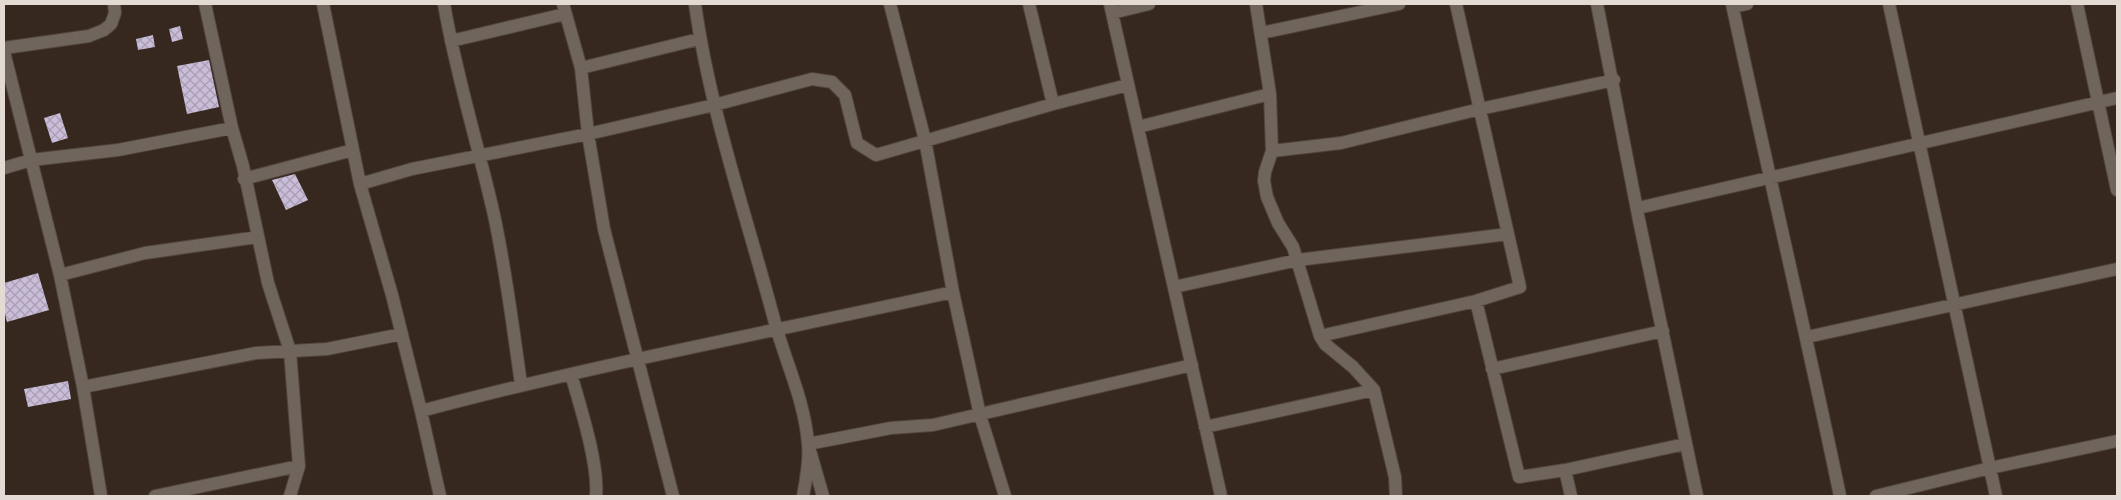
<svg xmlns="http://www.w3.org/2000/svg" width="2121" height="500" viewBox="0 0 2121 500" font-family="Lato,sans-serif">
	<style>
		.building { fill: url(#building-cross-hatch) }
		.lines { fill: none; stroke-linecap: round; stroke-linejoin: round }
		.minor-casing { stroke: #52443c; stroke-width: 14 }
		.minor { stroke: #6f655d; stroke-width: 12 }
	</style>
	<defs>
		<pattern id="building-cross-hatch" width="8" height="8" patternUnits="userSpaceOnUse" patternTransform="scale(1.25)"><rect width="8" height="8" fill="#c9bdd9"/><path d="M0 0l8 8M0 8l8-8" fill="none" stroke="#a89eb2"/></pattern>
	</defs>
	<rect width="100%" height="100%" fill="#36281f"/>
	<path class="building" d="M 180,26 L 183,39 L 172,42 L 169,29 Z
		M 153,35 L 155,47 L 138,50 L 136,39 Z
		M 209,60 L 219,107 L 187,114 L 177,66 Z
		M 60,113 L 68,138 L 52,143 L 44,118 Z
		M 295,174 L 308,200 L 286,210 L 272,180 Z
		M 38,273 L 49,310 L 7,322 L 4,310 L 4,283 Z
		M 68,381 L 71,399 L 28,407 L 24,389 Z"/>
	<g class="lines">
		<defs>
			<path id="minor" d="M 205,4 L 232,128 L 243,166 L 268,283 L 290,351 L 299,466 L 290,496
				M 323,4 L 360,184 L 392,295 L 421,411 L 440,496
				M 444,4 C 456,75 478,144 494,215 C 506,271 513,328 521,384
				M 563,4 L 581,68 L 588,134 L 604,229 L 673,496
				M 695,4 C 710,112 747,217 775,323 C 786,363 805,402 808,444 C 810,460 806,480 803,496
				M 890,4 L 925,140 L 953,292 L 980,415 L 1005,496
				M 1029,4 L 1053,104
				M 1110,4 L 1221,496
				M 1256,4 L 1270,94 L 1272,151 L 1265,172 L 1264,181 L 1267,197 L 1278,223 L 1293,247 L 1320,336 L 1325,344 L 1353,367 L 1374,390 L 1395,477 L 1396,496
				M 1597,4 L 1639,220 L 1697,496
				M 1732,4 C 1767,168 1806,332 1840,496
				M 1889,4 L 1996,496
				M 2077,4 L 2117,190
				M 1733,7 L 1747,4
				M 1112,13 L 1149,4
				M 1261,33 L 1399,4
				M 451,41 L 565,14
				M 4,48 L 89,36 L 104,30 L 111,24 L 115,13 L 114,4
				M 4,52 L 60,275 L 83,387 L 101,496
				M 581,68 L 699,39
				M 1138,127 L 1270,94
				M 1272,151 L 1341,143 L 1480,109 L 1614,80
				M 4,168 L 31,160 L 118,150 L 232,128
				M 244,179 L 353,150
				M 360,184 L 412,169 L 588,134 L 714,105 L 812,79 L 832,82 L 845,95 L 857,143 L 876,155 L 1053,104 L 1128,85
				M 1638,208 L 2117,98
				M 60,275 L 145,253 L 258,237
				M 1174,287 L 1298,260 L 1508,234
				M 1476,301 L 1519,477 L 1565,470 L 1685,444
				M 1320,336 L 1476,301 L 1520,287 L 1456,4
				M 1807,337 L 2117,269
				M 1492,369 L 1663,331
				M 571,374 C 580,406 599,464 596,496
				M 83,387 L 256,353 L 327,349 L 402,334
				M 421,411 C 597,364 775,331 953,292
				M 1205,427 L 1374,390
				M 1565,470 L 1571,496
				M 155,496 L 299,466
				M 823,496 L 808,444 L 891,428 L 933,425 L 1192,365
				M 1876,496 L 1990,468 L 2117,441"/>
		</defs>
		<use href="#minor" class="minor-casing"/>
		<use href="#minor" class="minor"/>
	</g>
	<rect width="2121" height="500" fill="none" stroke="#e3dad3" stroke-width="10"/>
</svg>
